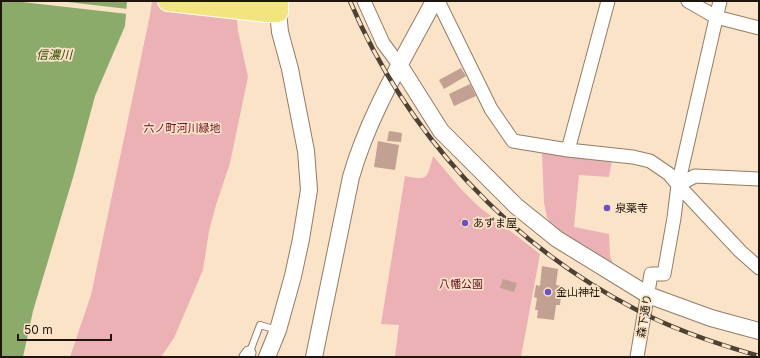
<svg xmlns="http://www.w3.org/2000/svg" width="760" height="358" viewBox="0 0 760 358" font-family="Inter,'Noto Sans JP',sans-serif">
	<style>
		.green { fill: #ecb1b4 }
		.water { fill: #8bab6b }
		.pier { fill: #fae3c7 }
		.building { fill: #c2a092 }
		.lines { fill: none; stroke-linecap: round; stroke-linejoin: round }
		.service-casing { stroke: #927d64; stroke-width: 8 }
		.minor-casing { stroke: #927d64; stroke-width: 15 }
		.tertiary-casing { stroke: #927d64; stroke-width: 18 }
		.primary-casing { stroke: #fff; stroke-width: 22 }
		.service { stroke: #fff; stroke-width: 6 }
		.minor { stroke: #fff; stroke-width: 13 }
		.tertiary { stroke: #fff; stroke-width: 16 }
		.primary { stroke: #f3e57e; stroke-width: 20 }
		.rail-casing { stroke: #4c4133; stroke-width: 4.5 }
		.rail { stroke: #fae3c7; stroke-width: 3; stroke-dasharray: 9; stroke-linecap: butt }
		.poi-dot { fill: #6b50c9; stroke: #fae3c7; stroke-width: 1.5 }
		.labels { text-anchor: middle; stroke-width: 3.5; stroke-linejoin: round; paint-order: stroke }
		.park-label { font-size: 11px; fill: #6a0d23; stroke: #fae3c7 }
		.poi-label { font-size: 11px; fill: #1e160c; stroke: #fae3c7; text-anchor: start }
		.street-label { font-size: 11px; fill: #1e160c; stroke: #fae3c7 }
		.water-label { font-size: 12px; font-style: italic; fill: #2e4a00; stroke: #fae3c7 }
	</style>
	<rect width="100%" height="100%" fill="#fae3c7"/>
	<path class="green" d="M 152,1 L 235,1 L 238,31 L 248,77 L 230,163 L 216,205 L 209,231 L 203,270 L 174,338 L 161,357 L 70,357 L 91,295 L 150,15 Z
		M 542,152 L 612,160 L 609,177 L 579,175 L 574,227 L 609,234 L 610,256 L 616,271 L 554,231 L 547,217 L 544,203 Z
		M 433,156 L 461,189 L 478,206 L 540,254 L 521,357 L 406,357 L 395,356 L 399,325 L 381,324 L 405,176 C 429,181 427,178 433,156 Z"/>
	<path class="water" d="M 1,1 L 127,1 L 125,26 L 95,96 L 74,174 L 33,311 L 23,357 L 1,357 Z"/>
	<path class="pier" d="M 13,1 L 59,1 L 128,9 L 128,14 Z"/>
	<path class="building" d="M 461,68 L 466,76 L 444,89 L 439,80 Z
		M 470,84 L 476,96 L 454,106 L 449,94 Z
		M 389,131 L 402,133 L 401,142 L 387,141 Z
		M 378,141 L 399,145 L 395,170 L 374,167 Z
		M 467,218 L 470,226 L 462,228 L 459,220 Z
		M 542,266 L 558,269 L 556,285 L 562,286 L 560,305 L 556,305 L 554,320 L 537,318 L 538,310 L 535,310 L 537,298 L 534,297 L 536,285 L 540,286 Z
		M 503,279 L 517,283 L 514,292 L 500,288 Z"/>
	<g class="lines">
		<defs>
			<path id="service" d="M 249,354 L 260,325 L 277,330"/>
			<path id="minor" d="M 364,1 L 383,43 L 400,66
				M 438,1 L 491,109 L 513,141 L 568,150 L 633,157 L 650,161 L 669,174 L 678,185 L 740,251 L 759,268
				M 688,1 L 716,17 L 759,28
				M 568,150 L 608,1
				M 678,185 L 695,176 L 759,179
				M 246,357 L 249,353
				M 637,357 L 651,274 L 664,274 L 674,218 L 678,185 L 720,1"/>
			<path id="tertiary" d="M 400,66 L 441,131 L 516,206 L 557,239 L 648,295 L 711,318 L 759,331
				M 267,357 L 278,330 L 293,276 L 301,239 L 309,190 L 306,151 L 290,69 L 280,32 L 278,12
				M 314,357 L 351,177 C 369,114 404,58 434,1"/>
			<path id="primary" d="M 168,1 L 266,12 L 278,12 L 278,1"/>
		</defs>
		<use href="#service" class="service-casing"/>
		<use href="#minor" class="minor-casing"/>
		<use href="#tertiary" class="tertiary-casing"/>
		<use href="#primary" class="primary-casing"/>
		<use href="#service" class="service"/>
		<use href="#minor" class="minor"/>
		<use href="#tertiary" class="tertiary"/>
		<use href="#primary" class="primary"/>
		<defs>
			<path id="rail" d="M 350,1 C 406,133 508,243 635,309 C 674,330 717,344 759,356"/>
		</defs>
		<use href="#rail" class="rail-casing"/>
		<use href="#rail" class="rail"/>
	</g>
	<g class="poi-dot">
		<circle cx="607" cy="208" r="4"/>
		<circle cx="465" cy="223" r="4"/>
		<circle cx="548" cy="292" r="4"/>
	</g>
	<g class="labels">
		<g class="park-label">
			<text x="182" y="132">六ノ町河川緑地</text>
			<text x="461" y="288">八幡公園</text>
		</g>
		<g class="poi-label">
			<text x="615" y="212">泉薬寺</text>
			<text x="473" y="227">あずま屋</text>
			<text x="556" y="296">金山神社</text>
		</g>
		<g class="street-label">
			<text transform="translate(644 316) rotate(-81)" y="4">森下通り</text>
		</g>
		<g class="water-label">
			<text x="54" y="59">信濃川</text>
		</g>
	</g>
	<rect width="760" height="358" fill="none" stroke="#1e160c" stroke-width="4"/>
	<path d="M18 334v6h93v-6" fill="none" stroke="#1e160c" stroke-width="2"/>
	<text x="24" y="334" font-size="12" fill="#1e160c" stroke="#fae3c7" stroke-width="3" paint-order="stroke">50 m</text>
</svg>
